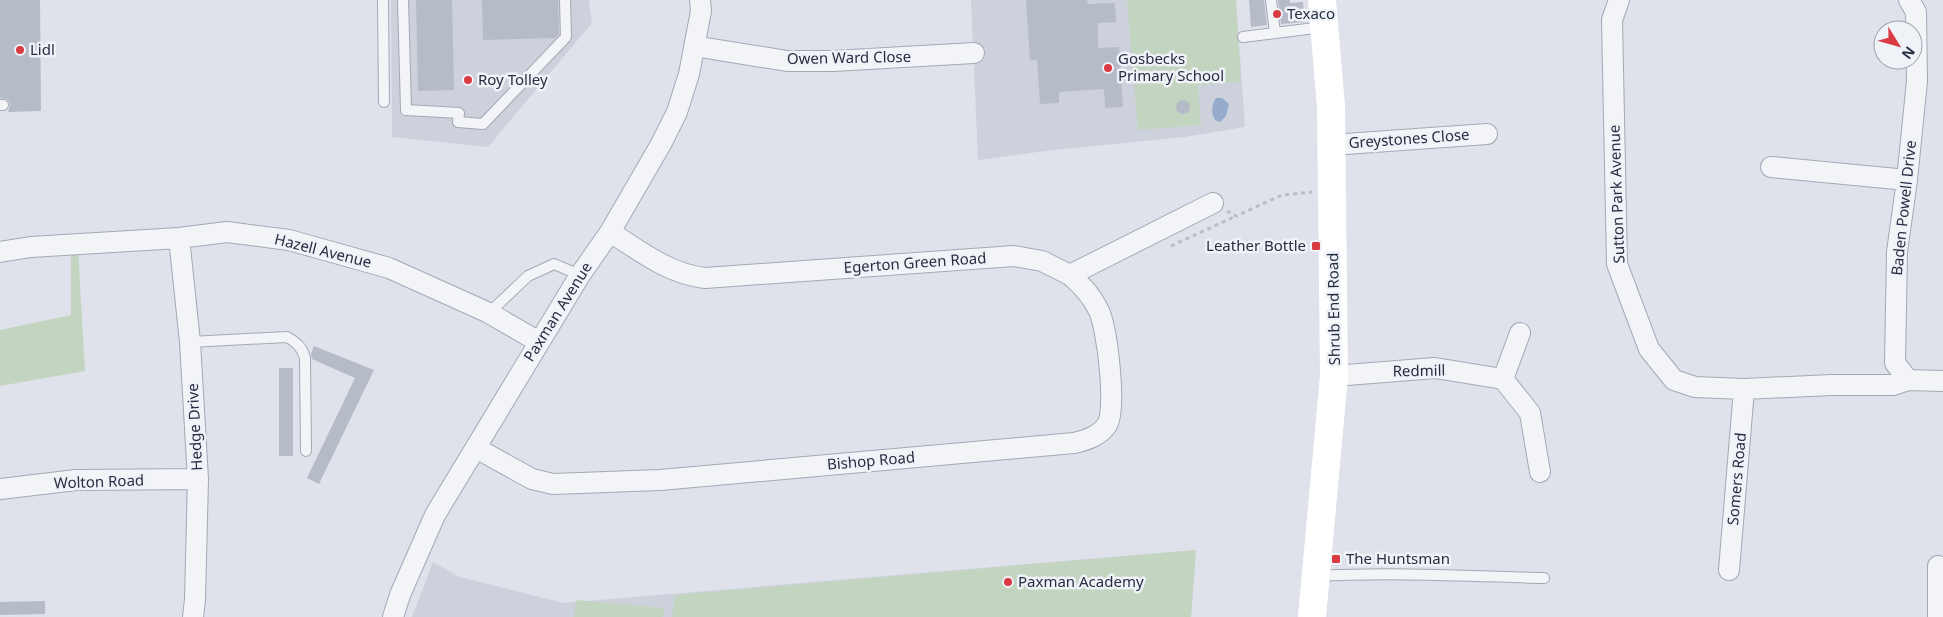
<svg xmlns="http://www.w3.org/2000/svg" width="1943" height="617" viewBox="0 0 1943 617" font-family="'Noto Sans',sans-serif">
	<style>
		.built { fill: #cdd1dc }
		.green { fill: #c3d5c0 }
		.water { fill: #97accd }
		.building { fill: #b6bbc8 }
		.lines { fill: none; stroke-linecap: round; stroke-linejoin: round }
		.service-casing { stroke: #a4a8b5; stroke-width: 12 }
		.minor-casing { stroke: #a4a8b5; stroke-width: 22 }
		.path { stroke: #babdc5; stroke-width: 3; stroke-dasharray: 4 4; stroke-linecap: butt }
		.service { stroke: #f3f4f8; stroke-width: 10 }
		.minor { stroke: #f3f4f8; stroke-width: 20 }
		.secondary { stroke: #fff; stroke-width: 28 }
		.poi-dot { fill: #da3a41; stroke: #eff2f7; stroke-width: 2 }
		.labels { text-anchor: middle; stroke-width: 5; stroke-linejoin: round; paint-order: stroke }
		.poi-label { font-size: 15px; fill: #272e43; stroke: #eff2f7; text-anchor: start }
		.street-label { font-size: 15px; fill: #272e43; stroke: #eff2f7 }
	</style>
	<rect width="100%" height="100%" fill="#dfe2ea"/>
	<path class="built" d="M 391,0 L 589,0 L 592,23 L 488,147 L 392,137 Z
		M 971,0 L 1236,0 L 1245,127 L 1184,137 L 1053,150 L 978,160 Z
		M 1196,550 L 1191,617 L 412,617 L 433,562 L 460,577 L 563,603 Z"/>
	<path class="green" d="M 1127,0 L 1236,0 L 1241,82 L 1198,85 L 1201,125 L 1138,130 Z
		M 71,249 L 78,249 L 85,371 L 0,386 L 0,330 L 71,315 Z
		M 1196,550 L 1191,617 L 672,617 L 675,595 Z
		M 576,600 L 664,608 L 663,617 L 574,617 Z"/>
	<path class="water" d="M 1216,98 L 1222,98 L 1229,104 L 1226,116 L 1220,122 L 1215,120 C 1211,113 1211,106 1216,98 Z"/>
	<path class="building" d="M 0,0 L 40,0 L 41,111 L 8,112 L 10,105 L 8,100 L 0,98 Z
		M 416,0 L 452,0 L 454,90 L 418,91 Z
		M 482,0 L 558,0 L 559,34 L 555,38 L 483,40 Z
		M 1026,0 L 1087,0 L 1088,4 L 1115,3 L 1116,22 L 1098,23 L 1098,48 L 1119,47 L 1123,107 L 1105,108 L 1104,89 L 1059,92 L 1059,103 L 1040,104 L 1037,60 L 1030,60 Z
		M 1249,0 L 1264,0 L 1267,25 L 1251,27 Z
		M 1278,0 L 1290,0 L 1290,3 L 1303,2 L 1305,22 L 1281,24 Z
		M1176 107a7 7 0 1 1 14 0a7 7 0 1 1-14 0Z
		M 314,346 L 374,370 L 319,484 L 307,478 L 355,378 L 312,359 L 311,354 Z
		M 279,368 L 293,368 L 293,456 L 279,456 Z
		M 45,601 L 45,614 L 0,615 L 0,602 Z"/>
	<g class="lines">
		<defs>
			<path id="service" d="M 383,0 L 384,102
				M 403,0 L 406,110 L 459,113 L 458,122 L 483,124 L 566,37 L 565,0
				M 1271,0 L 1275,33
				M 1243,37 L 1323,27
				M 0,105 L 3,105
				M 489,313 L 528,276 L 554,264 L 580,275
				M 190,342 L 287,337 C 296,342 302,347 305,358 L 306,451
				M 1317,576 C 1393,572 1468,576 1544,578"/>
			<path id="minor" d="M 1619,0 L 1612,20 L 1617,264 L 1649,349 L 1674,380 L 1695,387 L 1744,389 L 1832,385 L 1893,385 L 1908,380
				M 1909,0 L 1916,12 L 1917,81 L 1907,180 L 1897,252 L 1895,363 L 1908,380 L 1943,381
				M 694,46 L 787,61 L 833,61 L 974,53
				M 1331,145 L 1487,134
				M 1771,167 L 1907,180
				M 610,232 C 640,251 669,274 705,278 L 1014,256 L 1042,261 L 1070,275 L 1213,203
				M 179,238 L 190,342 L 198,479 L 195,600 L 193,617
				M 0,252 L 31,247 L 179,238 L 227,232 L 289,240 L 389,268 L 489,313 L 539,342
				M 1334,376 L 1435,368 L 1503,379 L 1530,413 L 1540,472
				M 1503,379 L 1520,333
				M 476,448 L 532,479 L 553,484 L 660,480 L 1074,443 C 1087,440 1099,436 1107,425 C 1117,409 1107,328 1099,311 C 1092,296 1082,285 1070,275
				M 0,489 L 76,480 L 198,479
				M 1729,570 L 1744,389
				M 393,617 L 400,595 L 435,515 L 580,275 L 610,232 L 661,144 L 677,112 L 689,74 L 701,11 L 700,0
				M 1938,617 L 1938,566"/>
		</defs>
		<use href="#service" class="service-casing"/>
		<use href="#minor" class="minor-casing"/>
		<path class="path" d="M 1227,211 L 1236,216 L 1282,195 L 1312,192
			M 1171,246 L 1236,216"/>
		<use href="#service" class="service"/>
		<use href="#minor" class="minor"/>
		<path class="secondary" d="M 1312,617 L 1334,376 L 1331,107 L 1322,0"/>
	</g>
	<g class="poi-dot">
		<circle cx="1277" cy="14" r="5"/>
		<circle cx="20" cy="50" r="5"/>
		<circle cx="1108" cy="68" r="5"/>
		<circle cx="468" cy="80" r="5"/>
		<rect x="1311" y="241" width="10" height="10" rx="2.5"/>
		<rect x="1331" y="554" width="10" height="10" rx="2.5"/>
		<circle cx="1008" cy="582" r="5"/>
	</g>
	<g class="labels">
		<g class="poi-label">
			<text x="1287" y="19">Texaco</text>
			<text x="30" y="55">Lidl</text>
			<text x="1118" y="64">Gosbecks<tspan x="1118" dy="17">Primary School</tspan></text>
			<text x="478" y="85">Roy Tolley</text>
			<text x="1306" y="251" text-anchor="end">Leather Bottle</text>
			<text x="1346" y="564">The Huntsman</text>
			<text x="1018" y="587">Paxman Academy</text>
		</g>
		<g class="street-label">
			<text transform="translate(849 58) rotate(-1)" y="5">Owen Ward Close</text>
			<text transform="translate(1409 139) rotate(-4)" y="5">Greystones Close</text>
			<text transform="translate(1617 194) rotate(-92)" y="5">Sutton Park Avenue</text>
			<text transform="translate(1904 208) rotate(-84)" y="5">Baden Powell Drive</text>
			<text transform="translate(323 251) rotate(14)" y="5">Hazell Avenue</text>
			<text transform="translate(915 263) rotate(-4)" y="5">Egerton Green Road</text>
			<text transform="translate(1334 309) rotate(-91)" y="5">Shrub End Road</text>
			<text transform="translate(558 312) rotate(-58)" y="5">Paxman Avenue</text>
			<text transform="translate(1419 371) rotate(-1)" y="5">Redmill</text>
			<text transform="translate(195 427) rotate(-93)" y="5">Hedge Drive</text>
			<text transform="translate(871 461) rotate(-5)" y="5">Bishop Road</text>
			<text transform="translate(1737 479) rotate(-85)" y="5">Somers Road</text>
			<text transform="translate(99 482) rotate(-2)" y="5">Wolton Road</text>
		</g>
	</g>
	<g transform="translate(1898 45) rotate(127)"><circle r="24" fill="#eff2f7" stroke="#9fa4af"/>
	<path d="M0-4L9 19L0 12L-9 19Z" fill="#da3a41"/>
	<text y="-8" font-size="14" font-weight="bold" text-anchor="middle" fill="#272e43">N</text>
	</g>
</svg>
